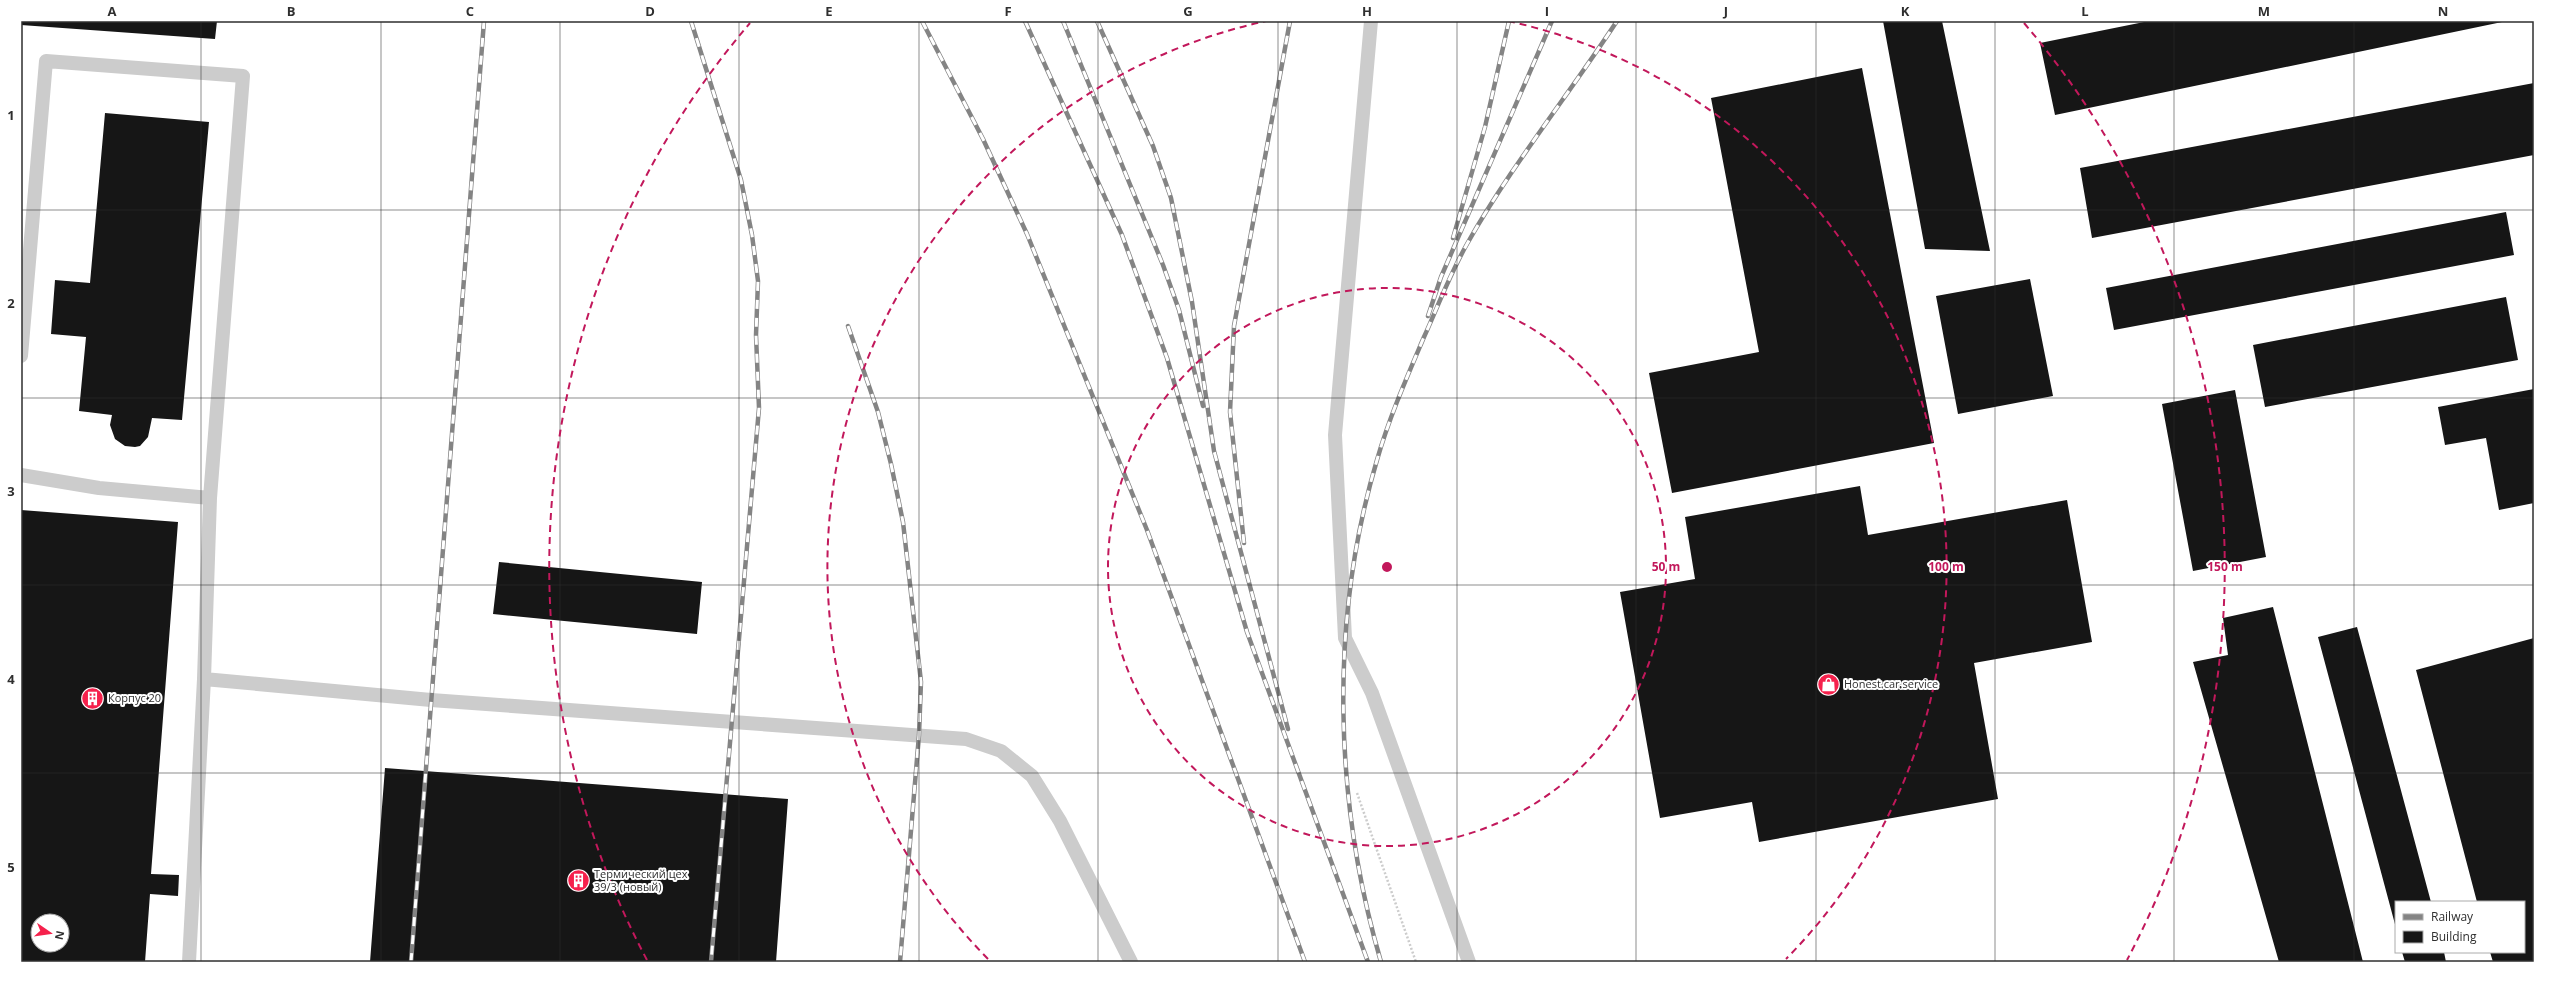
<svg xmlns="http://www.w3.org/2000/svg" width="2555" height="983" viewBox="0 0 2555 983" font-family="'Open Sans',sans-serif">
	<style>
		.building { fill: #161616; fill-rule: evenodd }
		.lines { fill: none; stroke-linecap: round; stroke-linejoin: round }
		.path { stroke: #ccc; stroke-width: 2.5; stroke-dasharray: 2 2; stroke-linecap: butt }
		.lane { stroke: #ccc; stroke-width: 14 }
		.rail-casing { stroke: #848484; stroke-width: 4.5 }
		.rail { stroke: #fff; stroke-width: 3; stroke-dasharray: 9; stroke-linecap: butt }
		.grid { fill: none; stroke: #2f2f2f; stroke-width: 1; stroke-opacity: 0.55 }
		.ring { fill: none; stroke: #c2185b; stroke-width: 2; stroke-dasharray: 7 5 }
		.labels { text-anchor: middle; stroke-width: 4; stroke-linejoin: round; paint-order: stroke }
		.poi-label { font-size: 11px; fill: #2f2f2f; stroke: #fff; text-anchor: start }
		.centre { fill: #c2185b; stroke: #fff; stroke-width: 2 }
		.ring-label { font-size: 12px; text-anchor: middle; font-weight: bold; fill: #c2185b; stroke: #fff; stroke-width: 4; stroke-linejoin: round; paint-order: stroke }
		.neatline { fill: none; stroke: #2f2f2f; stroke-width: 1.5 }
		.grid-label { font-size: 13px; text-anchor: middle; font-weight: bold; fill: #2f2f2f }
	</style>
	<rect width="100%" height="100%" fill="#fff"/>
	<path class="building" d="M 21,21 L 217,21 L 215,39 L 21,25 Z
		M 1883,21 L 1942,21 L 1990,251 L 1925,249 Z
		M 2149,21 L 2502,21 L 2502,22 L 2055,115 L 2040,43 Z
		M 1862,68 L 1934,443 L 1672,493 L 1649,373 L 1759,352 L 1711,98 Z
		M 2534,83 L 2534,155 L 2092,238 L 2080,168 Z
		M 105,113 L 209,122 L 182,420 L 152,418 L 148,437 L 140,446 L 135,447 L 125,446 L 115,439 L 110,425 L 112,415 L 79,411 L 86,337 L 51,334 L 55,280 L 90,283 Z
		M 2506,212 L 2514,255 L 2114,330 L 2106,288 Z
		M 2030,279 L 2053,396 L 1958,414 L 1936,296 Z
		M 2506,297 L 2518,360 L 2265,407 L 2253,345 Z
		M 2534,389 L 2534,503 L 2499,510 L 2486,438 L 2445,445 L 2438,407 Z
		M 2235,390 L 2266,557 L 2193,571 L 2162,404 Z
		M 1860,486 L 1868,535 L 2067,500 L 2092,642 L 1974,663 L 1998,799 L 1759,842 L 1752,802 L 1660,818 L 1620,592 L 1695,579 L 1685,517 Z
		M 21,510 L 178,522 L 151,874 L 179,875 L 178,896 L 150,894 L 145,962 L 21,962 ZM 38,921 L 62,921 L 62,945 L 38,945 Z
		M 499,562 L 702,582 L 697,634 L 493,614 Z
		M 2273,607 L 2363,962 L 2279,962 L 2193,662 L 2228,655 L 2223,618 Z
		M 2357,627 L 2431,902 L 2396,902 L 2396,928 L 2318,637 Z
		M 2534,638 L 2534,962 L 2493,962 L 2490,952 L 2524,952 L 2524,902 L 2477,902 L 2416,670 Z
		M 385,768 L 788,799 L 776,962 L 370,962 Z
		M 2402,952 L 2444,952 L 2446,962 L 2405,962 Z"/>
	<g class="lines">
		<path class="path" d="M 1357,793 L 1416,962"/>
		<path class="lane" d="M 1371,21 L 1335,435 L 1345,638 L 1372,693 L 1469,962
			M 21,356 L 46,61 L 243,76 L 210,498 L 204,679
			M 21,475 L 99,488 L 210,498
			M 189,962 L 204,679 L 431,700 L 966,739 L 1001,751 L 1032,776 L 1060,821 L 1131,962"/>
		<defs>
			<path id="rail" d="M 691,21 L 741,180 L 752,235 L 758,281 L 756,335 L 759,408 L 711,962
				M 922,21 L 983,139 L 1027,234 L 1147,530 L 1305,962
				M 1025,21 L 1122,235 L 1167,358 L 1247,632 L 1368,962
				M 1063,21 L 1163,265 L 1179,310 L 1203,406
				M 1097,21 L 1153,146 L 1171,198 L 1192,302 L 1214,451 L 1288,729
				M 1453,238 L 1485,127 L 1509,21
				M 1428,316 L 1441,277 L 1552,21
				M 848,326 L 878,412 L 891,464 L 903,522 L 921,682 L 919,735 L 900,962
				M 1244,543 L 1230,412 L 1234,326 L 1290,21
				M 411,962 L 484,21
				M 1381,962 C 1334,801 1329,621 1377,460 C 1389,418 1407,377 1424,337 C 1438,306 1450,274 1467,244 C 1511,166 1568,96 1617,21"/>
		</defs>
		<use href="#rail" class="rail-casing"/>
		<use href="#rail" class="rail"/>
	</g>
	<path class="grid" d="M 201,21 L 201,962M 381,21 L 381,962M 560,21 L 560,962M 739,21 L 739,962M 919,21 L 919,962M 1098,21 L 1098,962M 1278,21 L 1278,962M 1457,21 L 1457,962M 1636,21 L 1636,962M 1816,21 L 1816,962M 1995,21 L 1995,962M 2174,21 L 2174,962M 2354,21 L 2354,962M 21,210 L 2534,210M 21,398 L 2534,398M 21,585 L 2534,585M 21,773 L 2534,773"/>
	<g class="ring">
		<circle cx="1387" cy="567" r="279"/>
		<path d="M988 959A559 559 0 0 1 1266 21M1508 21A559 559 0 0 1 1786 959"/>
		<path d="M647 960A838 838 0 0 1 750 23M2024 23A838 838 0 0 1 2127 960"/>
	</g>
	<defs>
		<symbol id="shop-disc" viewBox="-11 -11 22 22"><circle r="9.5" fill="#f5214c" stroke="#fff"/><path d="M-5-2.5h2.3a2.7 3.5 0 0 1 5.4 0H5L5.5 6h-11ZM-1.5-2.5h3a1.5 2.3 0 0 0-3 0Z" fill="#fff"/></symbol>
		<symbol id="building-disc" viewBox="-11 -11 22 22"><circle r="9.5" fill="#f5214c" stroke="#fff"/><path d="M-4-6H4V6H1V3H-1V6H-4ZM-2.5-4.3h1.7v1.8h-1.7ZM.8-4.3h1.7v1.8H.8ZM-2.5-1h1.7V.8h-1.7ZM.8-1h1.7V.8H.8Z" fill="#fff"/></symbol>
	</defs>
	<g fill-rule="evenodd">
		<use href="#shop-disc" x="1816" y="672" width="25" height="25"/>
		<use href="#building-disc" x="80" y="686" width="25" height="25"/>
		<use href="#building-disc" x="566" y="868" width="25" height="25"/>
	</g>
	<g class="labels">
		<g class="poi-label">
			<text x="1844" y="688">Honest.car.service</text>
			<text x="108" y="702">Корпус 20</text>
			<text x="594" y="878">Термический цех<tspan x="594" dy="13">39/3 (новый)</tspan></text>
		</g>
	</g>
	<circle cx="1387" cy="567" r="6" class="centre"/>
	<g class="ring-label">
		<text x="1666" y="571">50 m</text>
		<text x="1946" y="571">100 m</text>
		<text x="2225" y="571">150 m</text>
	</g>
	<rect width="2555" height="983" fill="none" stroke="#ffffff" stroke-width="44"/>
	<rect x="2395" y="901" width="130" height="52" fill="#ffffff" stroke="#acacac"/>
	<rect x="2403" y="914" width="20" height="6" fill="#848484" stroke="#acacac"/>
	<text x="2431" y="921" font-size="12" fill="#2f2f2f">Railway</text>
	<rect x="2403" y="931" width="20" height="12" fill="#161616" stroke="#acacac"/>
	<text x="2431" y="941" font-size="12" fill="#2f2f2f">Building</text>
	<g transform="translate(50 933) rotate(103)"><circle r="19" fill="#ffffff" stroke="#acacac"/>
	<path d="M0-3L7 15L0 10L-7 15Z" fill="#f5214c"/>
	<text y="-6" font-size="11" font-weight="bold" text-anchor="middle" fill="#2f2f2f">N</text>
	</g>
	<rect x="22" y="22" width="2511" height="939" class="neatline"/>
	<g class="grid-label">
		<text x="112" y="16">A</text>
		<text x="291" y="16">B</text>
		<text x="470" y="16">C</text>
		<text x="650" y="16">D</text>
		<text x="829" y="16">E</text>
		<text x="1008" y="16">F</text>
		<text x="1188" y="16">G</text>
		<text x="1367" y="16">H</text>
		<text x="1547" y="16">I</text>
		<text x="1726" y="16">J</text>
		<text x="1905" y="16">K</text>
		<text x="2085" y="16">L</text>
		<text x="2264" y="16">M</text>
		<text x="2443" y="16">N</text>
		<text x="11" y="120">1</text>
		<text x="11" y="308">2</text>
		<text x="11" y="496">3</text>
		<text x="11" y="684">4</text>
		<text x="11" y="872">5</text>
	</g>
</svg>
